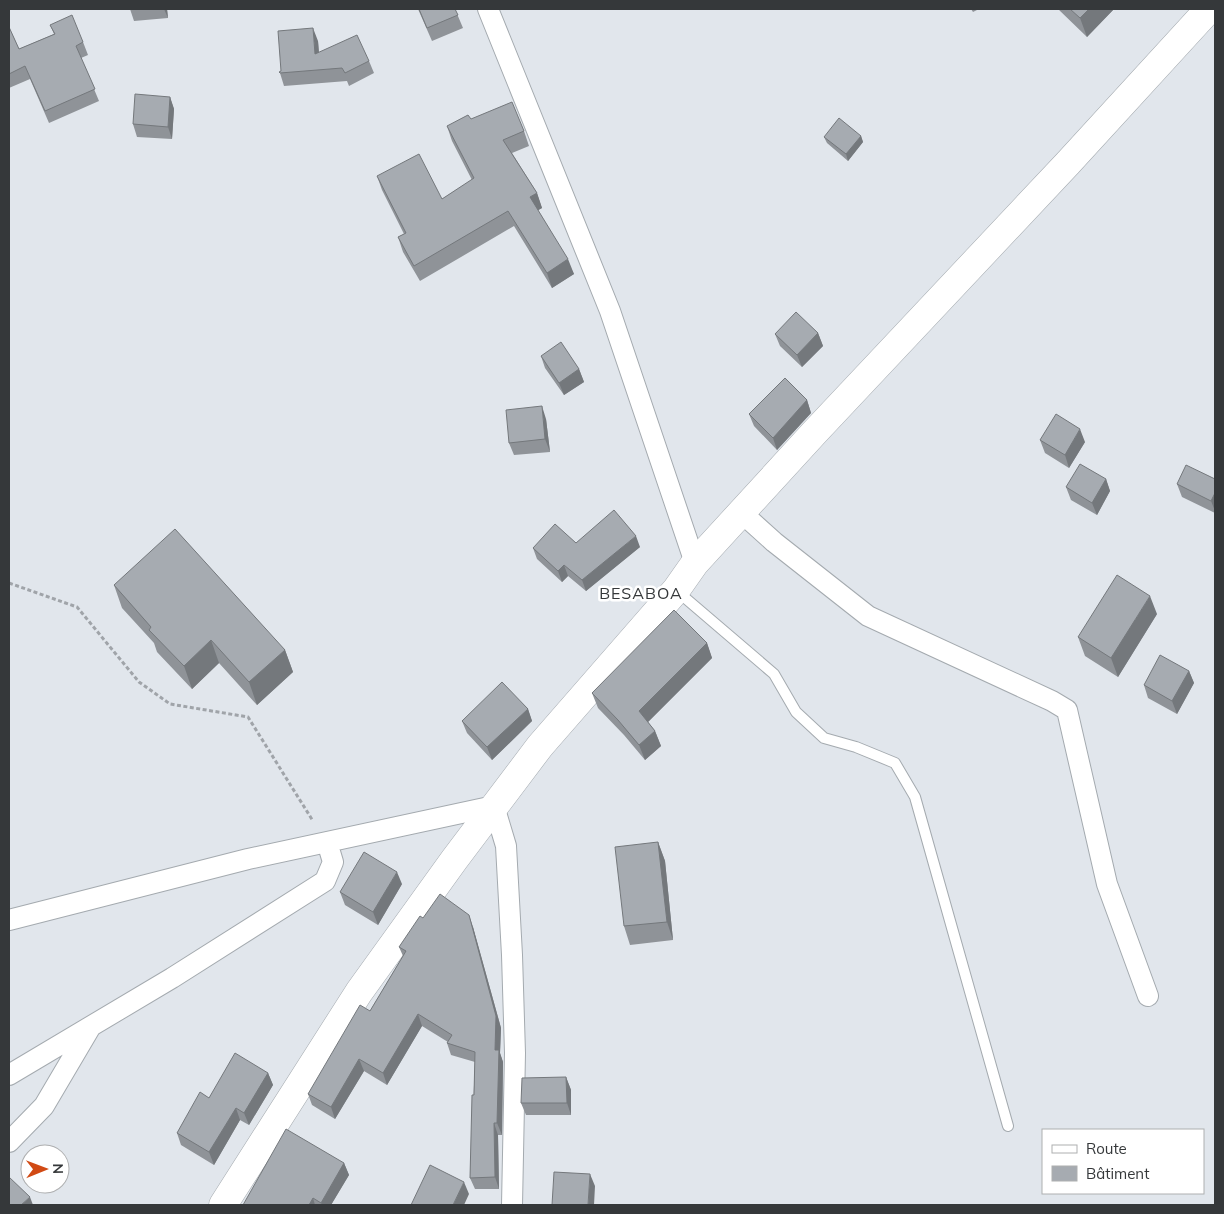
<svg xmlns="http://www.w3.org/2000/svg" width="1224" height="1214" viewBox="0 0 1224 1214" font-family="Mulish,sans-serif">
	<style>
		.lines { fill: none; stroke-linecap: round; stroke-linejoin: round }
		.service-casing { stroke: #a4aaaf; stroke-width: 12 }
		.minor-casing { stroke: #a4aaaf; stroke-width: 22 }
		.primary-casing { stroke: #a4aaaf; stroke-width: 29 }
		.path { stroke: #a0a4a9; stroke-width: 3; stroke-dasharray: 4 2.5; stroke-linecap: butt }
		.service { stroke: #fff; stroke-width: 10 }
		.minor { stroke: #fff; stroke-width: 20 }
		.primary { stroke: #fff; stroke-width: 28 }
		.wall { fill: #8f9398 }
		.shaded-wall { fill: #74787c }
		.building { fill: #a6abb1; stroke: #74787c }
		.labels { text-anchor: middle; stroke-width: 5; stroke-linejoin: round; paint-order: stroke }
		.neighbourhood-label { font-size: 16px; letter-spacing: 1px; fill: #35383a; stroke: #fff }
	</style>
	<rect width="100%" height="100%" fill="#e1e6ec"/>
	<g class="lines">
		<defs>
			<path id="service" d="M 677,591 L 774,674 L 796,712 L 824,738 L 856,747 L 895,763 L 915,797 L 1008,1126"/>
			<path id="minor" d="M 488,9 L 610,311 L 695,563
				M 742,513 L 774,542 L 868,616 L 1052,701 L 1067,710 L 1107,884 L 1148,996
				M 9,920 L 248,859 L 494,806 L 506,846 L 512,955 L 515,1053 L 512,1205
				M 9,1075 L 172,978 L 325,881 L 333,862 L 327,842
				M 9,1142 L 44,1106 L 90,1028"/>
			<path id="primary" d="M 223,1205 L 359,992 L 454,860 L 540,746 L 676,590 L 695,563 L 814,433 L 1068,163 L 1209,9"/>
		</defs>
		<use href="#service" class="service-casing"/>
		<use href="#minor" class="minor-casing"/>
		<use href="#primary" class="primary-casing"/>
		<path class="path" d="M 9,583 L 77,607 L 139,682 L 170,704 L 248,717 L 313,821"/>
		<use href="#service" class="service"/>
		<use href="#minor" class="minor"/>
		<use href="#primary" class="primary"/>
	</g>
	<path class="wall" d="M 130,9 L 167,9 L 168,18 L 134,21 Z
		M 418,9 L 455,9 L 463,28 L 432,41 Z
		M 971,9 L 979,9 L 973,12 Z
		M 1058,9 L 1114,9 L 1087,37 Z
		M 50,25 L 83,42 L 88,55 L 81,58 L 99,101 L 49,123 L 30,79 L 9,88 L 9,27 L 19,49 L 54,34 Z
		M 318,41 L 319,53 L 369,61 L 374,73 L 349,86 L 347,81 L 284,86 L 280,73 L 281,71 Z
		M 170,97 L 174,109 L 172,139 L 137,137 L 133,124 Z
		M 471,119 L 524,131 L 529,146 L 512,153 L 537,193 L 542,208 L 538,210 L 574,274 L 552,288 L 514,226 L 420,281 L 403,252 L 398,237 L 404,234 L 382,190 L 377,176 L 442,199 L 472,180 L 452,141 L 447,126 Z
		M 861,136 L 863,142 L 848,161 L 827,143 L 824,137 Z
		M 818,333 L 823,346 L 802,367 L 780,346 L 775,334 Z
		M 541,356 L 579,369 L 584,382 L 564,395 L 545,368 Z
		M 807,400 L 811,413 L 777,450 L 754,426 L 749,414 Z
		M 546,419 L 550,452 L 514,455 L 509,443 Z
		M 1040,440 L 1085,442 L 1069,468 L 1045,453 Z
		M 1106,479 L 1110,491 L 1097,515 L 1071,500 L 1066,487 Z
		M 1215,479 L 1215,513 L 1182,497 L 1177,484 Z
		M 576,543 L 640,547 L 586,591 L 568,576 L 562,582 L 537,559 L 533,548 Z
		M 114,585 L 285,650 L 293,672 L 257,705 L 219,663 L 192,689 L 157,652 L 154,643 L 122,608 Z
		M 1157,614 L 1118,677 L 1085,656 L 1078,637 Z
		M 707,643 L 712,658 L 648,722 L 655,731 L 661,746 L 645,760 L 624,735 L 598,708 L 592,693 Z
		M 1189,671 L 1194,683 L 1177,714 L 1148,698 L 1144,685 Z
		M 528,709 L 532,721 L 492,760 L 467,733 L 462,721 Z
		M 658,842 L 665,861 L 673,940 L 630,945 L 624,926 Z
		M 402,884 L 378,925 L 345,905 L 340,892 Z
		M 423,918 L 473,927 L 501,1028 L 500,1053 L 503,1062 L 502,1135 L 498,1135 L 499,1189 L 475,1189 L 470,1178 L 475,1062 L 451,1055 L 447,1043 L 448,1042 L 422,1026 L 387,1085 L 364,1071 L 335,1119 L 312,1105 L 308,1094 L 370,1011 L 403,956 L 399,947 Z
		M 268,1073 L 273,1085 L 249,1125 L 240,1120 L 214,1165 L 181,1145 L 177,1133 L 209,1098 Z
		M 566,1077 L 571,1090 L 571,1115 L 526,1115 L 521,1103 Z
		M 344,1163 L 349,1175 L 331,1205 L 243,1205 Z"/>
	<path class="shaded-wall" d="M 164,9 L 167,9 L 168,18 Z
		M 1089,9 L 1114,9 L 1087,37 L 1080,18 Z
		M 313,28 L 318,41 L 320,67 L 315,54 Z
		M 170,97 L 174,109 L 172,139 L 168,127 Z
		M 861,136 L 863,142 L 848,161 L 846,154 Z
		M 537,193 L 542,208 L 535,212 L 530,197 Z
		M 568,259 L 574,274 L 552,288 L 547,273 Z
		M 818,333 L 823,346 L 802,367 L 797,355 Z
		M 579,369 L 584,382 L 564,395 L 559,383 Z
		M 807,400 L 811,413 L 777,450 L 773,438 Z
		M 542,406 L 546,419 L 550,452 L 545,439 Z
		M 1080,429 L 1085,442 L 1069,468 L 1065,455 Z
		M 1106,479 L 1110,491 L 1097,515 L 1092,503 Z
		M 1215,493 L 1215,511 L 1211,501 Z
		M 636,536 L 640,547 L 586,591 L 582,580 Z
		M 564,565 L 568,576 L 562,582 L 558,571 Z
		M 1150,596 L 1157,614 L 1118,677 L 1111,658 Z
		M 211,640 L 219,663 L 192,689 L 184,666 Z
		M 707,643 L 712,658 L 644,726 L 639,711 Z
		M 285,650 L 293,672 L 257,705 L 249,682 Z
		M 1189,671 L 1194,683 L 1177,714 L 1172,701 Z
		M 528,709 L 532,721 L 492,760 L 487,747 Z
		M 655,731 L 661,746 L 645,760 L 639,745 Z
		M 658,842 L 665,861 L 673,940 L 667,922 Z
		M 397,872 L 402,884 L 378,925 L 373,912 Z
		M 469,915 L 473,927 L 501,1028 L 500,1053 L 503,1062 L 502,1135 L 497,1123 L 495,1050 Z
		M 418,1014 L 422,1026 L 387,1085 L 383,1073 Z
		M 359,1059 L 364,1071 L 335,1119 L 331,1107 Z
		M 268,1073 L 273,1085 L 249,1125 L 244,1113 Z
		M 566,1077 L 571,1090 L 571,1115 L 567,1103 Z
		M 236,1108 L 240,1120 L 214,1165 L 209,1152 Z
		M 494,1123 L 498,1135 L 499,1189 L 495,1177 Z
		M 344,1163 L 349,1175 L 331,1205 L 322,1205 L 321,1203 Z
		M 590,1174 L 595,1186 L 594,1205 L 588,1205 Z
		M 464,1182 L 469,1194 L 464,1205 L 453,1205 Z
		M 30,1197 L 33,1205 L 21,1205 Z
		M 313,1198 L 315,1205 L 309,1205 Z"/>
	<path class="building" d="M 419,9 L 455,9 L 458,15 L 427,28 Z
		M 1070,9 L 1089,9 L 1080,18 Z
		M 72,15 L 83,42 L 76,46 L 95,89 L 45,111 L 25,66 L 9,74 L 9,27 L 19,49 L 55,34 L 50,25 Z
		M 313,28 L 315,54 L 357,35 L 369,61 L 345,73 L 342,68 L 280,73 L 279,72 L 281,71 L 278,31 Z
		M 135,94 L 170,97 L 168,127 L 133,124 Z
		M 512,102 L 524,131 L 503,140 L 537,193 L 530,197 L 568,259 L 547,273 L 508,211 L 414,266 L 398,237 L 406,233 L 377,176 L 419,154 L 442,199 L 474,178 L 447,126 L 468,115 L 471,119 Z
		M 839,118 L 861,136 L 846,154 L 824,137 Z
		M 796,312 L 818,333 L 797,355 L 775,334 Z
		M 561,342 L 579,369 L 559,383 L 541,356 Z
		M 785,378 L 807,400 L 773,438 L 749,414 Z
		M 542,406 L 545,439 L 509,443 L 506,410 Z
		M 1056,414 L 1080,429 L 1065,455 L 1040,440 Z
		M 1080,464 L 1106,479 L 1092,503 L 1066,487 Z
		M 1186,465 L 1215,479 L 1215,493 L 1211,501 L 1177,484 Z
		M 614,510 L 636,536 L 582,580 L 564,565 L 558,571 L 533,548 L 555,524 L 576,543 Z
		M 175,529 L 285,650 L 249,682 L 211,640 L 184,666 L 149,630 L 151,627 L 114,585 Z
		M 1117,575 L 1150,596 L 1111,658 L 1078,637 Z
		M 674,610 L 707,643 L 639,711 L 655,731 L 639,745 L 618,720 L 592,693 Z
		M 1160,655 L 1189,671 L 1172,701 L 1144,685 Z
		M 502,682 L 528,709 L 487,747 L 462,721 Z
		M 658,842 L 667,922 L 624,926 L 615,847 Z
		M 364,852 L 397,872 L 373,912 L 340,892 Z
		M 440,894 L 469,915 L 496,1016 L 495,1050 L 499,1050 L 497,1123 L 494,1123 L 495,1177 L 470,1178 L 472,1095 L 474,1095 L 475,1052 L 447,1043 L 452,1035 L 418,1014 L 383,1073 L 359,1059 L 331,1107 L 308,1094 L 360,1005 L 370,1011 L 406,951 L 399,947 L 420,916 L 423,918 Z
		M 235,1053 L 268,1073 L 244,1113 L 236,1108 L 209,1152 L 177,1133 L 200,1092 L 209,1098 Z
		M 566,1077 L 567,1103 L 521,1103 L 522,1078 Z
		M 286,1129 L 344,1163 L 321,1203 L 313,1198 L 309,1205 L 243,1205 Z
		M 430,1165 L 464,1182 L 453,1205 L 411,1205 Z
		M 554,1172 L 590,1174 L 588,1205 L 552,1205 Z
		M 9,1177 L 30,1197 L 21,1205 L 9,1205 Z"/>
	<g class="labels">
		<g class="neighbourhood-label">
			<text x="641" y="599">BESABOA</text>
		</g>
	</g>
	<rect width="1224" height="1214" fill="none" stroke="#35383a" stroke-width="20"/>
	<rect x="1042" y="1129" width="162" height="65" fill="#ffffff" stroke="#aeafb0"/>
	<rect x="1052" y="1145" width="25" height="8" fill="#ffffff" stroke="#aeafb0"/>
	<text x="1086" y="1154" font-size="15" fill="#35383a">Route</text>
	<rect x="1052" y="1166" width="25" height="15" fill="#a6abb1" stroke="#aeafb0"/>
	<text x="1086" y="1179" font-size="15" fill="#35383a">Bâtiment</text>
	<g transform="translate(45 1169) rotate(89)"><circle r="24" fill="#ffffff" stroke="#aeafb0"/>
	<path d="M0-4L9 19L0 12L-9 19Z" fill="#d14a14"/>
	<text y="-8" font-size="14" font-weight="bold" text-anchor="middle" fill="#35383a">N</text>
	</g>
</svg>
